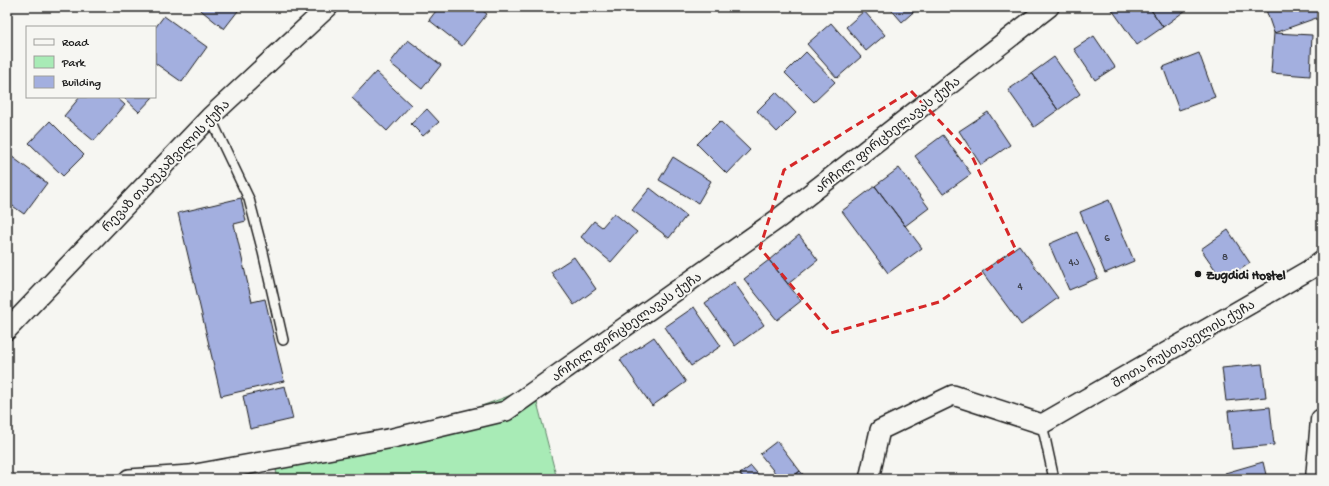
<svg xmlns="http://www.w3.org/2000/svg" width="1329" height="486" viewBox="0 0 1329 486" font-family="'Gochi Hand','Noto Sans Georgian',sans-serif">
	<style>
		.green { fill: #a8ebb6; stroke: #628469 }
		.building { fill: #a3afdf; stroke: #1c1c1c }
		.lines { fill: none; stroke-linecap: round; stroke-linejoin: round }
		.lane-casing { stroke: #1c1c1c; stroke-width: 12 }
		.street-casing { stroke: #1c1c1c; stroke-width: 22 }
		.secondary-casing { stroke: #1c1c1c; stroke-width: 25 }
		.lane { stroke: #f6f6f2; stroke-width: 9 }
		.street { stroke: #f6f6f2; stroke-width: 19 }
		.secondary { stroke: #f6f6f2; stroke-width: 22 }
		.marked { fill: none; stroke: #d62828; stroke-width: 3; stroke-dasharray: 8 5; stroke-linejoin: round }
		.poi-dot { fill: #1c1c1c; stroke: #f6f6f2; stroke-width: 1.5 }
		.labels { text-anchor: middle; stroke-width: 4; stroke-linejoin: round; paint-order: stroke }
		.number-label { font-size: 11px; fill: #3e414d }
		.street-label { font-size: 13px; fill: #1c1c1c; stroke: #f6f6f2 }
		.poi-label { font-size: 13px; font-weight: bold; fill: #1c1c1c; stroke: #f6f6f2; text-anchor: start }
	</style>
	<rect width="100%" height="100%" fill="#f6f6f2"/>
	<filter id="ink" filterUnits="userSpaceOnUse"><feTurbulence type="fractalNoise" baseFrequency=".025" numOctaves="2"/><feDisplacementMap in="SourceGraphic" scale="8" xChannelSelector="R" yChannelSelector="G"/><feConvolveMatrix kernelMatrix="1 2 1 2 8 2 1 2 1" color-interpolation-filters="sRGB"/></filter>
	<g filter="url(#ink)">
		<path class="green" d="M 533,387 L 557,479 L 278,479 L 276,470 L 403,435 Z"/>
		<path class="building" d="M 197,7 L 241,7 L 224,29 Z
			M 439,7 L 478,7 L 487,14 L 462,46 L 429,20 Z
			M 889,7 L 919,7 L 902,22 Z
			M 1110,7 L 1149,7 L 1163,27 L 1137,45 Z
			M 1149,7 L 1190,7 L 1163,27 Z
			M 1265,7 L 1320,7 L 1322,16 L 1274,33 Z
			M 864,11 L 885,35 L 866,51 L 846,27 Z
			M 164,16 L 207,47 L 182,82 L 155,63 L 155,28 Z
			M 831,23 L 861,57 L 837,78 L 807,44 Z
			M 1274,33 L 1312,35 L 1310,76 L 1271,73 Z
			M 1094,36 L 1115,67 L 1095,80 L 1074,49 Z
			M 408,40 L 441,65 L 422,89 L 390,63 Z
			M 806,52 L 835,82 L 814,102 L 785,73 Z
			M 1199,53 L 1215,97 L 1179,110 L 1163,67 Z
			M 1054,57 L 1080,94 L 1058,110 L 1032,73 Z
			M 376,72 L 411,105 L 387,131 L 352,98 Z
			M 1032,73 L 1058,110 L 1034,127 L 1008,90 Z
			M 776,92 L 796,113 L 777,132 L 757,111 Z
			M 80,97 L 116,97 L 125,105 L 94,141 L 64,116 Z
			M 123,97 L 153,97 L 139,112 Z
			M 427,109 L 439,122 L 423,136 L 411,124 Z
			M 988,112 L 1010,145 L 981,165 L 959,131 Z
			M 50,121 L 84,155 L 63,176 L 29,143 Z
			M 720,121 L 750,150 L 727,174 L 697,144 Z
			M 943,135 L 971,174 L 943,194 L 915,156 Z
			M 7,153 L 47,183 L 24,214 L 7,202 Z
			M 673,157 L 711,181 L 698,203 L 659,180 Z
			M 899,168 L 929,208 L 905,226 L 875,186 Z
			M 875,186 L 922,248 L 888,273 L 842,211 Z
			M 650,188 L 686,216 L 669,238 L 632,210 Z
			M 241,198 L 246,221 L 234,224 L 252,302 L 265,299 L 284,381 L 221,396 L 178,213 Z
			M 1109,200 L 1134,261 L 1105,273 L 1080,212 Z
			M 614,213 L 637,232 L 611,262 L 581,237 L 594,221 L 602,227 Z
			M 1228,230 L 1250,263 L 1223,281 L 1201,249 Z
			M 1077,232 L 1098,278 L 1069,290 L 1049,244 Z
			M 799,235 L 818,260 L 788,284 L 769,260 Z
			M 1019,245 L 1058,298 L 1021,325 L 982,272 Z
			M 574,257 L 596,289 L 574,305 L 551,272 Z
			M 769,260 L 801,301 L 777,320 L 744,279 Z
			M 734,282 L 764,325 L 735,346 L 705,303 Z
			M 694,307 L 721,346 L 691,366 L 665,327 Z
			M 654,337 L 686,382 L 652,406 L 620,360 Z
			M 1262,364 L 1266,397 L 1226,401 L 1222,368 Z
			M 285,386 L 293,419 L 250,429 L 243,396 Z
			M 1270,407 L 1274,445 L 1232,449 L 1228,411 Z
			M 777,441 L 800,471 L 790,479 L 780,479 L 760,454 Z
			M 1263,462 L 1267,479 L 1227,479 L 1225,473 Z
			M 751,466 L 762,479 L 744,479 L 740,474 Z
			M 800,471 L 807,479 L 790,479 Z"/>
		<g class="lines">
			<defs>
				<path id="lane" d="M 210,117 L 249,199 L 263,252 L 283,340
					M 1042,424 L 1054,479"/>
				<path id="street" d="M 7,330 L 210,117 L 328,7
					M 129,479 L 190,475 L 393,438 L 506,411 L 779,218 L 1049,7
					M 869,479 L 880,430 L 953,395 L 1042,424 L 1309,270 L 1322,260"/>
				<path id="secondary" d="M 1317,479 L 1322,420"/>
			</defs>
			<use href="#lane" class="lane-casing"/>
			<use href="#street" class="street-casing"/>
			<use href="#secondary" class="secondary-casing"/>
			<use href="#lane" class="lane"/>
			<use href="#street" class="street"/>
			<use href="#secondary" class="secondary"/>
		</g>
	</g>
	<path class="marked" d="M 911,91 L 971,154 L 1016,250 L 939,302 L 831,333 L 760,248 L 784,170 Z"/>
	<circle class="poi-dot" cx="1198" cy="274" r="4"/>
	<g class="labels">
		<g class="number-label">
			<text x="1107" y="241">6</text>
			<text x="1225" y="260">8</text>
			<text x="1074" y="265">4ა</text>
			<text x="1020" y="289">4</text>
		</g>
		<g class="street-label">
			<text transform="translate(887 134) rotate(-38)" y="5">არჩილ ფირცხელავას ქუჩა</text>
			<text transform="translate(165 165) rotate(-46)" y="5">რევაზ თაბუკაშვილის ქუჩა</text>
			<text transform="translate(626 326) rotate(-35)" y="5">არჩილ ფირცხელავას ქუჩა</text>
			<text transform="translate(1183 343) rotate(-30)" y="5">შოთა რუსთაველის ქუჩა</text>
		</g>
		<g class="poi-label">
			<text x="1206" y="279">Zugdidi Hostel</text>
		</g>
	</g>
	<rect width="1329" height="486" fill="none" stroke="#f6f6f2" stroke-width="24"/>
	<rect x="12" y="12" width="1305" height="462" fill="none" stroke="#1c1c1c" stroke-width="1.5" filter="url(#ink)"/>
	<rect x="26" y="26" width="130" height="72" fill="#f6f6f2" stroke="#9f9f9c"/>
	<rect x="34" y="39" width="20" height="6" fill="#f6f6f2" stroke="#9f9f9c"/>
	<text x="62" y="46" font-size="12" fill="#1c1c1c">Road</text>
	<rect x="34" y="56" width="20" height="12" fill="#a8ebb6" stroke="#9f9f9c"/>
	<text x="62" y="66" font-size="12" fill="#1c1c1c">Park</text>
	<rect x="34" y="76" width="20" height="12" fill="#a3afdf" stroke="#9f9f9c"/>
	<text x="62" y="86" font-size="12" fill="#1c1c1c">Building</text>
</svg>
